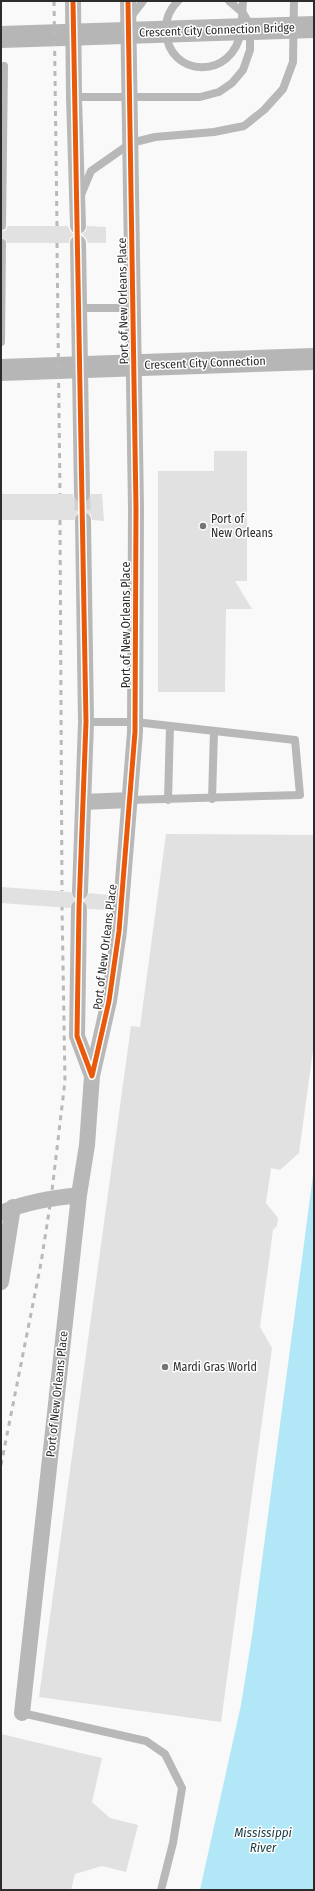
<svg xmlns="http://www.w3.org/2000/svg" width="315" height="1891" viewBox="0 0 315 1891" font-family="'Fira Sans Condensed',sans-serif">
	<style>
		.water { fill: #b1e7f7 }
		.building { fill: #e1e1e1 }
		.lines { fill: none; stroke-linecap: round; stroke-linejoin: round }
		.minor-tunnel { stroke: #d0d0d0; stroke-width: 16; stroke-dasharray: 16 8; stroke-linecap: butt }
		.service { stroke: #b8b8b8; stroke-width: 8 }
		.minor { stroke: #b8b8b8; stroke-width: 16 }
		.motorway { stroke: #b6b6b6; stroke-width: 22 }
		.rail { stroke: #b9b9b9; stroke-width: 3; stroke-dasharray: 5 5; stroke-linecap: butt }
		.cycleway-casing { stroke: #fff; stroke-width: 8 }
		.cycleway { stroke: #e8590c; stroke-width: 5 }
		.poi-dot { fill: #747474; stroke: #fff; stroke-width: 1.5 }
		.labels { text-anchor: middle; stroke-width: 3; stroke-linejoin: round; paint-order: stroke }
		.street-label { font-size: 12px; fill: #2c2c2d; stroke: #fff }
		.poi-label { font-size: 12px; fill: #2c2c2d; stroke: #fff; text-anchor: start }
		.water-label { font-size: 13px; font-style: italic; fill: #183c47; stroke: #fff }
	</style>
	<rect width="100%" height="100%" fill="#f9f9f9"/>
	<path class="water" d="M 314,1168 L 314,1890 L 200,1890 L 241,1705 L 252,1636 Z"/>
	<path class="building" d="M 8,226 L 68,226 L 70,231 L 74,235 L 70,238 L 69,243 L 7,243 L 5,239 L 1,238 L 1,231 L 5,231 Z
		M 87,226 L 106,227 L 106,243 L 88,243 L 86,238 L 82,234 L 86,231 Z
		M 214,451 L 247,451 L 247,581 L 235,581 L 252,609 L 226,609 L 225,692 L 158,692 L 158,471 L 214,471 Z
		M 1,494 L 73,494 L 74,499 L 82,503 L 87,502 L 91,494 L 102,494 L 104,521 L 92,520 L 91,515 L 83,511 L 78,512 L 74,520 L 1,520 Z
		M 166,834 L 314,835 L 314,1043 L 299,1153 L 280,1170 L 271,1168 L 266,1203 L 278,1218 L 277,1226 L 273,1230 L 260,1327 L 272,1348 L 221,1722 L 39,1697 L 131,1026 L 140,1027 Z
		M 1,887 L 71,892 L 75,900 L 70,908 L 1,903 Z
		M 89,893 L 108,895 L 108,910 L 88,909 L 84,900 Z
		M 1,1734 L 102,1758 L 92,1802 L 110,1818 L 138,1825 L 126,1872 L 102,1866 L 75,1874 L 71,1890 L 1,1890 Z"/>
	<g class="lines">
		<path class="minor-tunnel" d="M 82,494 L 83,520"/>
		<path class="service" d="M 178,1 C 170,9 165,19 166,31 C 168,78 234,81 241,30
			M 242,17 L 243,1
			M 130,18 L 143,1
			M 74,97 L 200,97 L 219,92 L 232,83 L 243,70 L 250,50 L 250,25 L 243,13 L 229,1
			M 81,195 L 91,171 L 131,143 L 155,137 L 214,132 L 244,126 L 264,110 L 283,89 L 293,62 L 294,1
			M 2,226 L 4,66
			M 80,308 L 134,308
			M 1,342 L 2,243
			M 86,722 L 135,722 L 295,740 L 300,795 L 130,800
			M 212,799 L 214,731
			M 168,800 L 170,726
			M 22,1713 L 146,1741 L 165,1754 L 182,1788 L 173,1843 L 161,1890"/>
		<path class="minor" d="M 73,1 L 74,97 L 78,226
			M 78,243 L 82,494
			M 83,802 L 130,800
			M 80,892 L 86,722 L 83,520
			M 79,908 L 77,1036 L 92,1076 L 109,1001 L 119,931 L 135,732 L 136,509 L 128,1
			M 1,1213 C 25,1202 53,1198 79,1195
			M 1,1282 L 13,1207
			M 22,1713 L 79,1195 L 87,1145 L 92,1076"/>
		<path class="motorway" d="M 1,37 L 314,27
			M 1,370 L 314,359"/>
		<path class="rail" d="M 54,1 L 57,226
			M 57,243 L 60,494
			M 60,520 L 62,891
			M 1,1465 L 41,1263 L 51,1199 L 65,1081 L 62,907"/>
		<defs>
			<path id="cycleway" d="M 73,1 L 86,722 L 79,908 L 77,1036 L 92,1076 L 109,1001 L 119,931 L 135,732 L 136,509 L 128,1"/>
		</defs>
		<use href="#cycleway" class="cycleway-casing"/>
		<use href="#cycleway" class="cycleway"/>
	</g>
	<g class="poi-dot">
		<circle cx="203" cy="526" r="4"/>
		<circle cx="165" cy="1367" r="4"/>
	</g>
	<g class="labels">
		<g class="street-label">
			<text transform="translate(217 30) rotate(-2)" y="4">Crescent City Connection Bridge</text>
			<text transform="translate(123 301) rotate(-91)" y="4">Port of New Orleans Place</text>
			<text transform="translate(205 363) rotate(-2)" y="4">Crescent City Connection</text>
			<text transform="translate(126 625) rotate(-90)" y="4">Port of New Orleans Place</text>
			<text transform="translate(105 947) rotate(-83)" y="4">Port of New Orleans Place</text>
			<text transform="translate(57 1394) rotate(-84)" y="4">Port of New Orleans Place</text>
		</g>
		<g class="poi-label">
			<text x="211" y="523">Port of<tspan x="211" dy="14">New Orleans</tspan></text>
			<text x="173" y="1371">Mardi Gras World</text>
		</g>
		<g class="water-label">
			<text x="263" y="1837">Mississippi<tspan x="263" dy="15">River</tspan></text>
		</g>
	</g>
	<rect width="315" height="1891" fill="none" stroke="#2c2c2d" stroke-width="4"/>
</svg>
